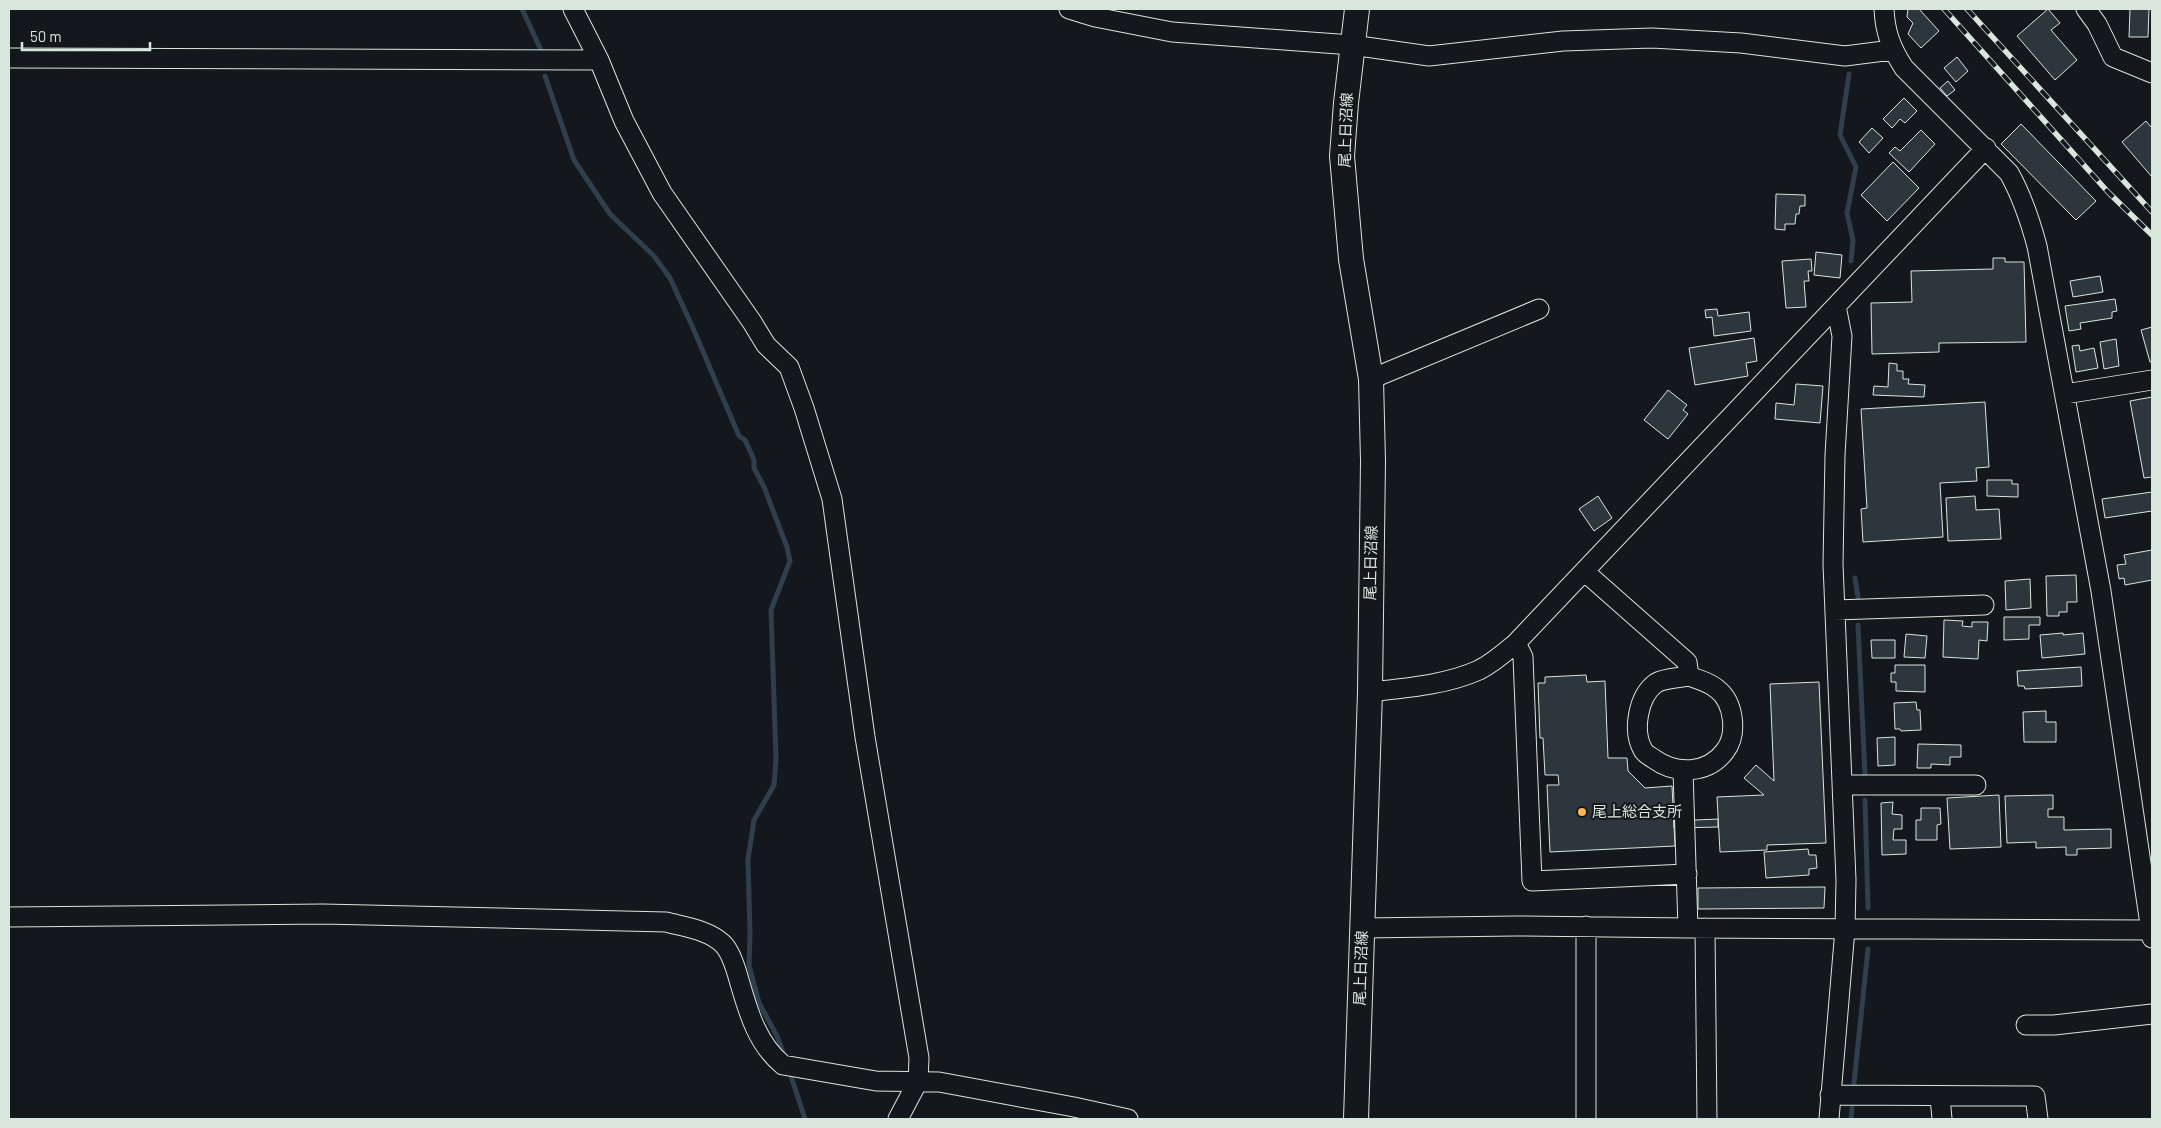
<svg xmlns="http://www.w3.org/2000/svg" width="2161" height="1128" viewBox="0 0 2161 1128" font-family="Barlow,'Noto Sans JP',sans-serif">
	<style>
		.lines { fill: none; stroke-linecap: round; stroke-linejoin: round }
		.stream { stroke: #2f3f4d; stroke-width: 5 }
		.building { fill: #2c363c; stroke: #d8e6dc }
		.minor-casing { stroke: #d8e6dc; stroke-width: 21 }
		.major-casing { stroke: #d8e6dc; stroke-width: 26 }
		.minor { stroke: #14181c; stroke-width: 19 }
		.major { stroke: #14181c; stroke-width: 24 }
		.rail-casing { stroke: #d8e6dc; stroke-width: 5.5 }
		.rail { stroke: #14181c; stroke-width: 4; stroke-dasharray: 11; stroke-linecap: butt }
		.poi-dot { fill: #ffb74d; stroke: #14181c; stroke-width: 2 }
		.labels { text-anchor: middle; stroke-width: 4; stroke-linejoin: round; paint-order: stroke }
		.street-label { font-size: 15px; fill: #d8e6dc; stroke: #14181c }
		.poi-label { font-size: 15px; fill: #d8e6dc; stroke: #14181c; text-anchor: start }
	</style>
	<rect width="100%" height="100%" fill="#14181c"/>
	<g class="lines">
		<path class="stream" d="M 522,9 L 541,50
			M 1849,74 L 1840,135 L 1856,167 L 1847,213 L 1853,240 L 1851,261
			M 545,76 L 574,160 L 610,214 L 654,256 L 670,278 L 693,328 L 739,436 L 745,440 L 754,460 L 754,468 L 764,487 L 787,547 L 790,561 L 771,610 L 776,759 L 774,785 L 754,820 L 748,859 L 750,933 L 749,966 L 759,1003 L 777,1036 L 785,1058
			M 1855,578 L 1858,597
			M 1858,625 L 1865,775
			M 1865,800 L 1868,908
			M 789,1070 L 805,1119
			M 1854,1083 L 1868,949
			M 1851,1119 L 1852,1108"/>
	</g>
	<path class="building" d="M 1908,9 L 1919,9 L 1939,31 L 1921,48 L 1908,34 L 1913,23 L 1907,17 Z
		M 2048,9 L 2060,23 L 2051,30 L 2077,60 L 2055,80 L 2017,36 Z
		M 2130,9 L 2149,9 L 2148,37 L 2129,37 Z
		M 1957,57 L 1968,71 L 1956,82 L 1944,68 Z
		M 1948,81 L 1955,90 L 1947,96 L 1940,88 Z
		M 1904,98 L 1917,111 L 1905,123 L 1900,119 L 1892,128 L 1883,119 Z
		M 2146,121 L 2151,127 L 2152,125 L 2152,177 L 2122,142 Z
		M 2021,124 L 2096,201 L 2076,220 L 2001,144 Z
		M 1872,128 L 1883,138 L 1869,153 L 1859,142 Z
		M 1921,130 L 1935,144 L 1909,172 L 1889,153 L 1895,147 L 1900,151 Z
		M 1893,162 L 1919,188 L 1887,221 L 1861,195 Z
		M 1776,194 L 1805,195 L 1805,206 L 1800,206 L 1799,214 L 1796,214 L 1795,224 L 1785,224 L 1785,230 L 1775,229 Z
		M 1816,252 L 1842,255 L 1840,278 L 1814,275 Z
		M 1993,258 L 2005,258 L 2005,262 L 2024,262 L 2026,342 L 1939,343 L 1939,352 L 1872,354 L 1871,303 L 1912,302 L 1911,271 L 1993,269 Z
		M 1811,259 L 1812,271 L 1808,271 L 1809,281 L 1804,281 L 1806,307 L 1786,308 L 1782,261 Z
		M 2100,276 L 2103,292 L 2073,297 L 2070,281 Z
		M 2115,299 L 2117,311 L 2112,312 L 2112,318 L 2080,323 L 2081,329 L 2069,331 L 2065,306 Z
		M 1717,309 L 1718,316 L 1749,312 L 1751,331 L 1714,336 L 1712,317 L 1706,318 L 1705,310 Z
		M 2152,327 L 2152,362 L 2150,362 L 2141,330 Z
		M 1754,338 L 1757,361 L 1746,363 L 1748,376 L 1695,385 L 1689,348 Z
		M 2116,339 L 2119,366 L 2104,369 L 2100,342 Z
		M 2079,345 L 2080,351 L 2094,348 L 2098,368 L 2076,372 L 2072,346 Z
		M 1889,363 L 1897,364 L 1897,371 L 1903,371 L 1903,379 L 1909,379 L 1908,384 L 1925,385 L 1924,397 L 1873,395 L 1874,386 L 1888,387 Z
		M 1796,384 L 1823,386 L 1820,423 L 1775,419 L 1776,403 L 1794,405 Z
		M 1668,390 L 1687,405 L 1683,410 L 1688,414 L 1668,439 L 1644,420 Z
		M 2152,397 L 2152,477 L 2144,478 L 2130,401 Z
		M 1985,402 L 1989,467 L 1976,468 L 1977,481 L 1940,483 L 1943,537 L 1863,542 L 1861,509 L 1867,508 L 1861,409 Z
		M 1987,480 L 2012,480 L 2012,484 L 2018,484 L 2018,497 L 1987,496 Z
		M 2152,492 L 2152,511 L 2105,518 L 2102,499 Z
		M 1598,496 L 1612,518 L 1594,531 L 1579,509 Z
		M 1975,496 L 1976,510 L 1999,509 L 2001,539 L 1948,541 L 1946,498 Z
		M 2152,550 L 2152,580 L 2125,585 L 2124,578 L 2119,579 L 2117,565 L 2126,564 L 2124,555 Z
		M 2076,575 L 2077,602 L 2067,602 L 2067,612 L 2059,612 L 2059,616 L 2047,616 L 2046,576 Z
		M 2030,579 L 2031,608 L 2006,610 L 2005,581 Z
		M 2004,617 L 2040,617 L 2040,625 L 2029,625 L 2029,639 L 2004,640 Z
		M 1944,620 L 1963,621 L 1962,626 L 1972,627 L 1972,622 L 1988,622 L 1987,641 L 1979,640 L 1978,659 L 1943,657 Z
		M 2063,633 L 2063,635 L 2083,633 L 2085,654 L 2042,658 L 2040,635 Z
		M 1906,634 L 1927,636 L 1925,658 L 1904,657 Z
		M 1871,640 L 1895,640 L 1895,658 L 1872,658 Z
		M 1895,665 L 1925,665 L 1925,692 L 1896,691 L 1896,682 L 1891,682 L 1891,673 L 1895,673 Z
		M 2081,667 L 2082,686 L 2025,689 L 2024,686 L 2018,686 L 2017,671 Z
		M 1586,675 L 1587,682 L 1605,681 L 1608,758 L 1627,758 L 1628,771 L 1645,788 L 1672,786 L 1675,846 L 1550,852 L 1547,785 L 1559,785 L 1558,775 L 1545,775 L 1543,738 L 1540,738 L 1538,683 L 1545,683 L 1545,677 Z
		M 1819,682 L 1826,843 L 1767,845 L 1767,850 L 1720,852 L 1717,797 L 1764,795 L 1744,778 L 1756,765 L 1774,781 L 1770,684 Z
		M 1916,702 L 1917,710 L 1920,710 L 1921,730 L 1901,731 L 1900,729 L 1895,729 L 1894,703 Z
		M 2046,711 L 2046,722 L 2056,722 L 2056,742 L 2024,742 L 2023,712 Z
		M 1895,737 L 1895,765 L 1878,766 L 1877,738 Z
		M 1918,744 L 1961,745 L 1961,757 L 1950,757 L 1950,765 L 1931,764 L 1931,768 L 1917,768 Z
		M 1999,795 L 2001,847 L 1950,849 L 1947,798 Z
		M 2053,795 L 2053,809 L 2048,809 L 2048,817 L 2064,817 L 2064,830 L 2111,829 L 2111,848 L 2077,849 L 2077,855 L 2066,855 L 2066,847 L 2036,848 L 2036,842 L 2007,843 L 2005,796 Z
		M 1893,802 L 1892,814 L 1902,815 L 1902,829 L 1894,829 L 1893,840 L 1906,840 L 1906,854 L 1882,855 L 1881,803 Z
		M 1921,808 L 1940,808 L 1941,824 L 1937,825 L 1937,840 L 1916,840 L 1916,820 L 1921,820 Z
		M 1718,819 L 1718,827 L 1674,828 L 1674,821 Z
		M 1808,849 L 1809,855 L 1816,855 L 1817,868 L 1809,869 L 1809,875 L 1766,878 L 1764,852 Z
		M 1825,887 L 1824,908 L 1698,909 L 1698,888 Z"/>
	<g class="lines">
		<defs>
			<path id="minor" d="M 573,9 L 599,60 L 624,121 L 662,193 L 752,322 L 766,345 L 789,367 L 804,408 L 832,499 L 865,737 L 919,1058 L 918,1081 L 898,1119
				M 1069,9 L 1095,17 L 1172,32 L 1352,45 L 1429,56 L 1563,41 L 1652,38 L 1741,43 L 1845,56 L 1892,50
				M 1884,9 C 1885,32 1891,48 1904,68 L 2009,173 C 2022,196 2030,220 2037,246 L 2101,591 L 2152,938
				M 2086,9 L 2097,24 L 2113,57 L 2152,73
				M 9,58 L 599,60
				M 1371,379 L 1539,309
				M 2065,394 L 2152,380
				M 1585,572 L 1687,662 L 1689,676
				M 1835,610 L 1984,605
				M 1516,643 L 1523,657 L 1532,881 L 1687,874
				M 1689,676 C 1699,680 1709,682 1717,689 C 1734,702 1738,734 1725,751 C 1708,774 1676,775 1654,759 C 1650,756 1645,754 1643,750 C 1632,731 1638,696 1656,683 C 1664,678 1680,678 1689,676 Z
				M 1370,692 C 1405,688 1446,685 1479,670 C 1493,663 1504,653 1516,643 L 1986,148
				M 1683,771 L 1688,928
				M 1843,785 L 1976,785
				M 9,917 L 323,914 L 666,922 C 685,927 709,930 723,944 C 731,952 736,969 739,980 C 748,1011 757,1044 783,1065 L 876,1081 L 939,1082 L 1074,1107 L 1128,1119
				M 1586,926 L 1586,1119
				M 1362,928 L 1516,926 L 1688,928 L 2151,930
				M 1705,928 L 1707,1119
				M 2026,1025 L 2054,1025 L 2152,1014
				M 1830,1095 L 2035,1096 L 2038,1119
				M 1940,1097 L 1942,1119
				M 1829,1119 L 1845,929 L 1846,880 L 1833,564 L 1835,455 L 1842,336 L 1836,306"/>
			<path id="major" d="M 1356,1119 L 1370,692 L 1373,461 L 1371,379 L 1351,259 L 1342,156 L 1346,103 L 1357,9"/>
		</defs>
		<use href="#minor" class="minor-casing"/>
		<use href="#major" class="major-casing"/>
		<use href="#minor" class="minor"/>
		<use href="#major" class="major"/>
		<defs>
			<path id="rail" d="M 1944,9 L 2108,192 L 2152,235
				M 1967,9 L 2152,212"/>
		</defs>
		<use href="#rail" class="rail-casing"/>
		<use href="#rail" class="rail"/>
	</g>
	<circle class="poi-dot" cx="1582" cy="812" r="5"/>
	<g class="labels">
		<g class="street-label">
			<text transform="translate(1346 130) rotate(-88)" y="5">尾上日沼線</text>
			<text transform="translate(1371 563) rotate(-89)" y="5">尾上日沼線</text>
			<text transform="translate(1361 968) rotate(-88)" y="5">尾上日沼線</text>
		</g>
		<g class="poi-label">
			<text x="1592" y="817">尾上総合支所</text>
		</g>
	</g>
	<rect width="2161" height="1128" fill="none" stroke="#d8e6dc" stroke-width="20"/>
	<path d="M22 42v8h128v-8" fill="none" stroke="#d8e6dc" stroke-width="2.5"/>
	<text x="30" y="42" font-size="15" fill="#d8e6dc" stroke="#14181c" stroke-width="4" paint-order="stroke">50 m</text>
</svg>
